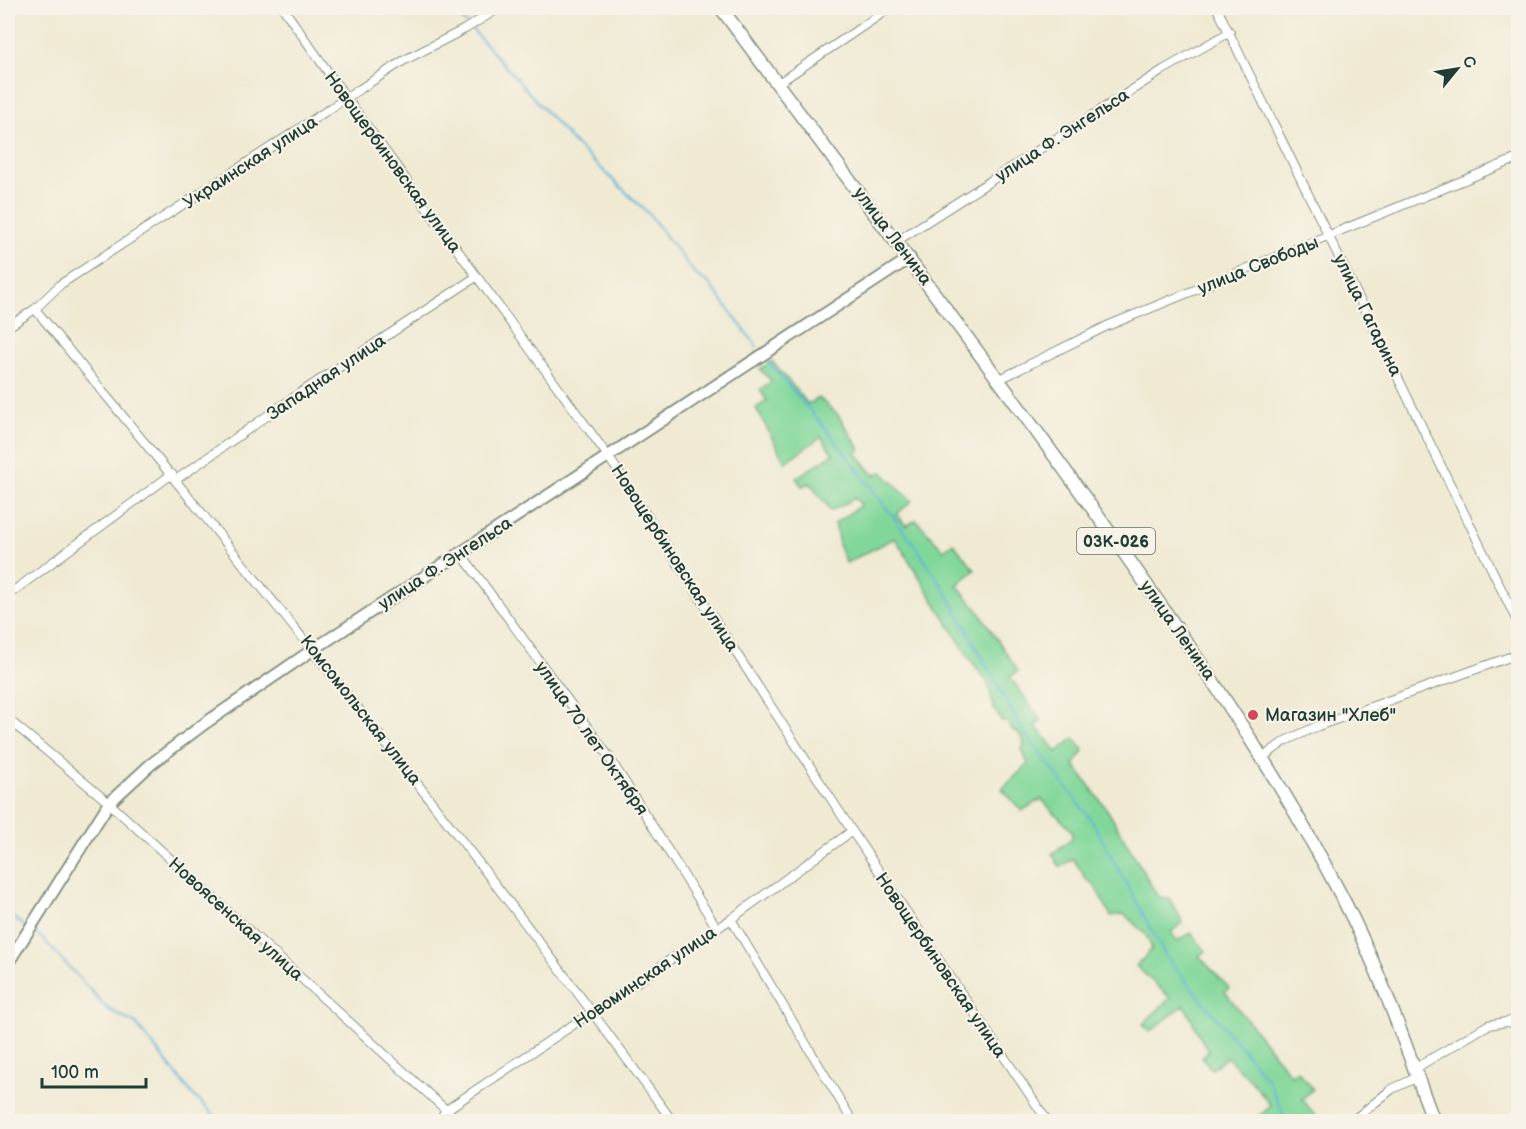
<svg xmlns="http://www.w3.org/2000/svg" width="1526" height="1129" viewBox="0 0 1526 1129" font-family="'Balsamiq Sans',sans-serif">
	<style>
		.green { fill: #81d79a; stroke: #508a67; stroke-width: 1.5 }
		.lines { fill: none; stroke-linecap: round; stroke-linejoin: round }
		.stream { stroke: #5cb1d8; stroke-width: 2 }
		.street-casing { stroke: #889484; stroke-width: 10 }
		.secondary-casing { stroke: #889484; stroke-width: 14 }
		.primary-casing { stroke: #889484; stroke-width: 15 }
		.street { stroke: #fff; stroke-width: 8 }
		.secondary { stroke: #fff; stroke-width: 10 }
		.primary { stroke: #fff; stroke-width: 12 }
		.poi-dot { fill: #d1495b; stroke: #f7f3e8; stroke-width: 2 }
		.labels { text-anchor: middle; stroke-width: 4.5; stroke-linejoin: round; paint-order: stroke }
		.shield { fill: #f7f3e8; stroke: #60746a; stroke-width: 1.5 }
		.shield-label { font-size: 16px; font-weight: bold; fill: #1f3d34 }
		.street-label { font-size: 18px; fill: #1f3d34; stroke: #f7f3e8 }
		.poi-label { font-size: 18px; fill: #1f3d34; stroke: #f7f3e8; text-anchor: start }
	</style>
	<rect width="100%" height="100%" fill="#f7f3e8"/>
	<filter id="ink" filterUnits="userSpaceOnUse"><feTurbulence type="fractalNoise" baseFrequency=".0167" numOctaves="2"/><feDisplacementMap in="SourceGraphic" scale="12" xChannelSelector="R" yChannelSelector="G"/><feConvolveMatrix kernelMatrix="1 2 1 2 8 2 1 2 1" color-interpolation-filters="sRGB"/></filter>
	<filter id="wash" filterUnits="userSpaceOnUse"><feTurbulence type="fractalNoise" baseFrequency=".008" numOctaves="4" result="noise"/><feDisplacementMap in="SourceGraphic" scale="24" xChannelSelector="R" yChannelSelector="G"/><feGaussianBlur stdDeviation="1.35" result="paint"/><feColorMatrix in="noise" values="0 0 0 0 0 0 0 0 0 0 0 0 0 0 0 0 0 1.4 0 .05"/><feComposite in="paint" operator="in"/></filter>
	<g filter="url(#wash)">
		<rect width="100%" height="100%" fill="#f0ead3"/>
		<path class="green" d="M 772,361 L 808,404 L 819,398 L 838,415 L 860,449 L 856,453 L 874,475 L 882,472 L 912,501 L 897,514 L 906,526 L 916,520 L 944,550 L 953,543 L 975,570 L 957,585 L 980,613 L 1018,671 L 1010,677 L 1041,721 L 1035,725 L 1057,752 L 1074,738 L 1084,751 L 1074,765 L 1108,811 L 1158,897 L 1169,898 L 1183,922 L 1171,932 L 1177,941 L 1191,933 L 1206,951 L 1199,956 L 1229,988 L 1225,992 L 1291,1075 L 1298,1071 L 1313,1089 L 1302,1099 L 1320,1121 L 1253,1121 L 1271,1106 L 1255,1085 L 1227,1057 L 1212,1069 L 1202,1058 L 1209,1051 C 1198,1037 1193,1020 1184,1005 L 1150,1032 L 1143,1024 L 1170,998 L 1136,966 L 1152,949 L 1146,935 L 1124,914 L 1111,916 L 1094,885 L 1083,877 L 1084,875 L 1073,859 L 1060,867 L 1052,854 L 1072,838 L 1072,831 L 1041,799 L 1022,811 L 1002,789 L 1028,764 L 1022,750 L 1024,743 L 1018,732 L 1013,731 L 1007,722 L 1002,722 L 994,709 L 988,683 L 970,659 L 895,538 L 846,563 L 840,550 L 835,523 L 861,505 L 855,498 L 831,511 L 810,483 L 802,486 L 796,478 L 833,454 L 821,437 L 785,462 L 756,408 L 767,401 L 760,390 L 772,382 L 760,369 Z"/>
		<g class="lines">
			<path class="stream" d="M 449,8 L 467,24
				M 471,28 L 573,142 L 649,214 L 696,275 L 709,283 L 757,347
				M 765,358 L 831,435 L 914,544 L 946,592 L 1021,728 L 1092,821 L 1167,958 L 1268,1080 L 1287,1122
				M 8,914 L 27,928
				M 32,931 L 42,938 L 108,1009 L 136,1024 L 193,1095 L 221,1122"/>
		</g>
	</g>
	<g filter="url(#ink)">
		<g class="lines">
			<defs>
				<path id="street" d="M 283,8 L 347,99 L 608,456 L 852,831 L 1048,1122
					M 1217,8 L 1518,623
					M 777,84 L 890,8
					M 897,241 L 1163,70 L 1230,32
					M 35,309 C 254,575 470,843 673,1122
					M 8,327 L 35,309 L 61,284 L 403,61 L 465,29 L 499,8
					M 1000,379 L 1107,326 L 1518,158
					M 177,479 L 297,395 L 476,277
					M 460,552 L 607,754 L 717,928
					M 8,595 L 172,474
					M 8,719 L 109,803 L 446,1110 L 462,1122
					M 1262,758 L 1285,741 L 1318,726 L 1518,654
					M 731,919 L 853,1122
					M 1510,1021 L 1518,1030
					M 1414,1069 L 1488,1025 L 1518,1020
					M 438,1122 L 446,1110 L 731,919 L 852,831
					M 1351,1122 L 1392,1089 L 1418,1077"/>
				<path id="secondary" d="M 8,963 L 109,803 L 150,765 L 204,724 L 314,649 L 910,258"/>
				<path id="primary" d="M 721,8 C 845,176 973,342 1095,512 C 1184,637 1272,762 1343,899 C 1380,970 1406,1047 1434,1122"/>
			</defs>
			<use href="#street" class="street-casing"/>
			<use href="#secondary" class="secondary-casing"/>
			<use href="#primary" class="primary-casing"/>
			<use href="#street" class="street"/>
			<use href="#secondary" class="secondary"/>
			<use href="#primary" class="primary"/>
		</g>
	</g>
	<circle class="poi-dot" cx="1253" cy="715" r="6"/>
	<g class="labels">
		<rect class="shield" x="1077" y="528" width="78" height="26" rx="4.5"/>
		<g class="shield-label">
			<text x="1116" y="547">03К-026</text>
		</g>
		<g class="street-label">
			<text transform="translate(1062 135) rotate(-33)" y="6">улица Ф. Энгельса</text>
			<text transform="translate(250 162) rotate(-33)" y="6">Украинская улица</text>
			<text transform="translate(393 162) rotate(54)" y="6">Новощербиновская улица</text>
			<text transform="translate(893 236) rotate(53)" y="6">улица Ленина</text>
			<text transform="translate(1258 265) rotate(-22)" y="6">улица Свободы</text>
			<text transform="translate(1368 315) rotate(64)" y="6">улица Гагарина</text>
			<text transform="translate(326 377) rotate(-34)" y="6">Западная улица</text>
			<text transform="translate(675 558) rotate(57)" y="6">Новощербиновская улица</text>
			<text transform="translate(445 563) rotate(-33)" y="6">улица Ф. Энгельса</text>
			<text transform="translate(1178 630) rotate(55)" y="6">улица Ленина</text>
			<text transform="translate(361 710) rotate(52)" y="6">Комсомольская улица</text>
			<text transform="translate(592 738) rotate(55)" y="6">улица 70 лет Октября</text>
			<text transform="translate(236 919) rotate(42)" y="6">Новоясенская улица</text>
			<text transform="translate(941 965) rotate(56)" y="6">Новощербиновская улица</text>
			<text transform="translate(645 977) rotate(-34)" y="6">Новоминская улица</text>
		</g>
		<g class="poi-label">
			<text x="1265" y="721">Магазин "Хлеб"</text>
		</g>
	</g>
	<rect width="1526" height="1129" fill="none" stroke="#f7f3e8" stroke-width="30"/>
	<g transform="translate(1457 69) rotate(60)" stroke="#f7f3e8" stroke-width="4.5" paint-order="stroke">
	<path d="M0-4.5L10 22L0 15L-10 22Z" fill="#1f3d34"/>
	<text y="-9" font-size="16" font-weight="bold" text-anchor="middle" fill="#1f3d34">С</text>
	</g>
	<path d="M42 1078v9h104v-9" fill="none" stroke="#1f3d34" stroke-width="3"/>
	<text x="51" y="1078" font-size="18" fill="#1f3d34" stroke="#f7f3e8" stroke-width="4.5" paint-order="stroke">100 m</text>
</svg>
